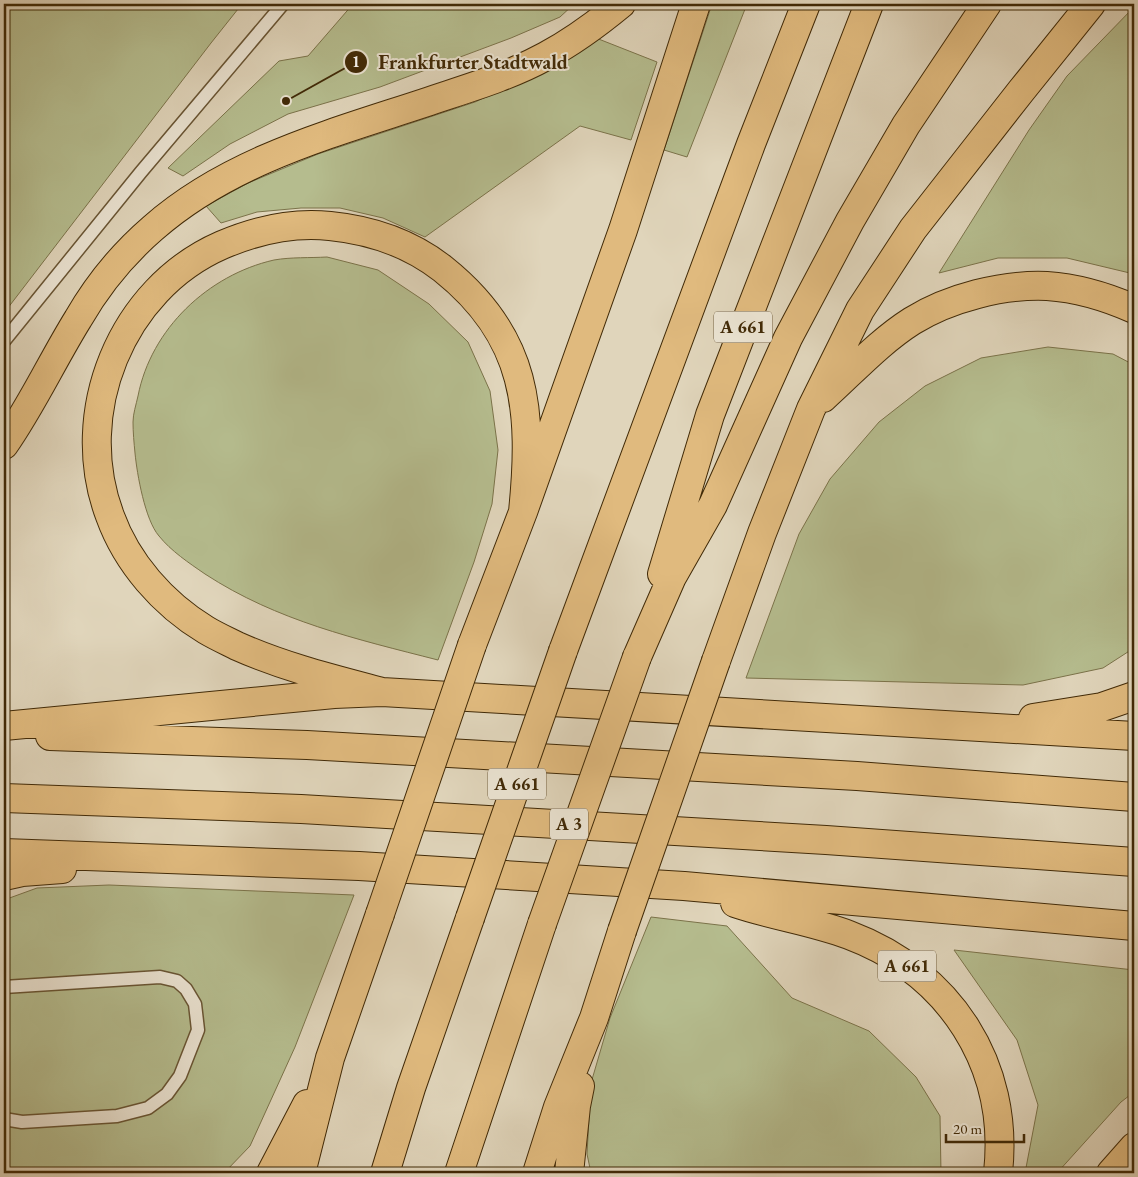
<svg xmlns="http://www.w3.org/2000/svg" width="1138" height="1177" viewBox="0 0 1138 1177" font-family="'EB Garamond',serif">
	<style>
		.green { fill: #b5bc8e; stroke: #7b734a }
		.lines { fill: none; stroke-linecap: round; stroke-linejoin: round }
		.lane-casing { stroke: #695534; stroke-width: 15 }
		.highway-casing { stroke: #412a07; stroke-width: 30 }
		.lane { stroke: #ebe4d3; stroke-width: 12 }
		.highway { stroke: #e0ba7e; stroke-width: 28 }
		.highway-bridge-casing { stroke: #412a07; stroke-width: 30; stroke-linecap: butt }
		.highway-bridge { stroke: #e0ba7e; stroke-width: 28 }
		.labels { text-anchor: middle; stroke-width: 4; stroke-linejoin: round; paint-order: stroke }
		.shield { fill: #ebe4d3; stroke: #746244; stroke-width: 1 }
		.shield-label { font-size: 18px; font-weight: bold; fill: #412a07 }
		.leader { fill: none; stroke: #412a07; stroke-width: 2 }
		.callout-dot { fill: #412a07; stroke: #ebe4d3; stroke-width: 2 }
		.mark-label { font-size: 15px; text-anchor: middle; font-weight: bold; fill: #fff }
		.callout-label { font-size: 20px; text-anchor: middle; font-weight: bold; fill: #412a07; stroke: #ebe4d3; stroke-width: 4; stroke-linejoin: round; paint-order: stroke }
	</style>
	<rect width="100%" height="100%" fill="#e0d5bb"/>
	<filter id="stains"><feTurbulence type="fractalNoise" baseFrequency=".004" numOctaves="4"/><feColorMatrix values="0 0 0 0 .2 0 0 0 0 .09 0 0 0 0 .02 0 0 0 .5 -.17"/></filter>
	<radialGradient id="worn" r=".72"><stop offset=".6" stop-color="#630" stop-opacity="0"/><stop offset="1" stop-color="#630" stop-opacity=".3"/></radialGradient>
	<path class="green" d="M 4,4 L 242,4 L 211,43 L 4,313 Z
		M 353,4 L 574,4 L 560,17 L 511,38 L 380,87 L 288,114 L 230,144 L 183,176 L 168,168 L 279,61 L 308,56 Z
		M 712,4 L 747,4 L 687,157 L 664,150 Z
		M 1134,7 L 1134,274 L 1067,258 L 998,258 L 939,273 L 1029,130 L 1067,76 Z
		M 596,38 L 657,62 L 631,140 L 580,126 L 425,237 L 383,218 L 340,208 L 301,208 L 257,212 L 221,223 L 206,206 L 248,183 L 318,154 L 475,102 L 543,71 Z
		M 327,257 L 378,270 L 429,304 L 468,342 L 490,391 L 498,450 L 492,504 L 474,562 L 438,660 C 356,639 277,621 205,574 C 189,563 171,551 159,536 C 145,520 137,474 135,453 C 134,443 133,432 133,422 C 133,414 136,405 138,396 C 151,329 208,275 274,260 C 291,257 310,258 327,257 Z
		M 1048,347 L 1113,354 L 1134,365 L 1134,648 L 1103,668 L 1023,685 L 746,678 L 799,534 L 830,479 L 879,422 L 925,386 L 981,358 Z
		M 109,885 L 354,895 L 295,1047 L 250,1146 L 224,1173 L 4,1173 L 4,900 L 37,888 Z
		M 651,917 L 727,926 L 792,998 L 869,1031 L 916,1077 L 940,1116 L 941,1173 L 591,1173 L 587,1154 L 591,1083 L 610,1018 Z
		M 954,950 L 1134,970 L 1134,1092 L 1121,1102 L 1057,1173 L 1025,1173 L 1038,1105 L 1017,1040 Z"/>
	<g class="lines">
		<defs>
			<path id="lane" d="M 4,341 L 141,172 L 283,4
				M 4,987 L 160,977 L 177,981 L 186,989 L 195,1004 L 198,1030 L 180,1076 L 167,1094 L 148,1108 L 117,1116 L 22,1122 L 4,1119"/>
			<path id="highway" d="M 823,398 C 852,372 879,342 912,321 C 949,298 1003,284 1047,286 C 1077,288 1107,297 1134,309
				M 4,445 C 32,405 52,361 78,319 C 97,286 124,253 153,228 C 229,161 330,134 424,103 C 465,89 508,77 546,56 C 572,42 598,23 621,4
				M 662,574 L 710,415 L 869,4
				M 472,645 L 523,512 L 623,230 L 696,4
				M 563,651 L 751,144 L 806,4
				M 637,657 L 672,577 L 713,505 L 788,338 L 850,221 L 906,125 L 987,4
				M 716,661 L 762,533 L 811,409 L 860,310 L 913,229 L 1021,91 L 1091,4
				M 382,692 C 333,679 284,667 237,646 C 227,641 216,636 206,630 C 163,604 127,563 110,516 C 71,413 121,289 222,245 C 257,230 293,222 330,226 C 371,230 411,244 443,269 C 528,337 533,411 523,512
				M 1033,718 L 1102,707 L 1134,696
				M 4,726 L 334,694 L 382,692 L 1134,736
				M 50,736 L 307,745 L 857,776 L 1134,797
				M 4,798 L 301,809 L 826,840 L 1134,862
				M 4,853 L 359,866 L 684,886 L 1134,926
				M 4,876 L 22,872 L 62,869
				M 735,903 C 773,916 812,921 849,935 C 950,973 1010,1065 998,1173
				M 271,1173 L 307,1104
				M 301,1173 L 330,1058 L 380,914
				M 385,1173 L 411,1088 L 470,918
				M 459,1173 L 542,924
				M 537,1173 L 558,1107 L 594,1018 L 622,931
				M 569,1173 L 576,1106 L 580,1086
				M 1111,1173 L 1134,1147"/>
		</defs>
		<use href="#lane" class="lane-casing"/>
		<use href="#highway" class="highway-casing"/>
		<use href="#lane" class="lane"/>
		<use href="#highway" class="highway"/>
		<defs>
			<path id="highway-bridge" d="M 380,914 L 472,645
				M 470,918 L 563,651
				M 542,924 L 637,657
				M 622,931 L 716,661"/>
		</defs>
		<use href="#highway-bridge" class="highway-bridge-casing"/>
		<use href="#highway-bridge" class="highway-bridge"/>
	</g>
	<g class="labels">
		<g class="shield">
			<rect x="714" y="311.5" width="58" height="31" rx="4"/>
			<rect x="488" y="768.5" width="58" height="31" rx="4"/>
			<rect x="550" y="808.5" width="38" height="31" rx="4"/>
			<rect x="878" y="950.5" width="58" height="31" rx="4"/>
		</g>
		<g class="shield-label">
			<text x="743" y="333">A 661</text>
			<text x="517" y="790">A 661</text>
			<text x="569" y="830">A 3</text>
			<text x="907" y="972">A 661</text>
		</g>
	</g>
	<path class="leader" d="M286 101L356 62"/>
	<g class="callout-dot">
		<circle cx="286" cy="101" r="5"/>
		<circle cx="356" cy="62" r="12"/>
	</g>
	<g class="mark-label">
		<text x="356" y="67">1</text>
	</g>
	<g class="callout-label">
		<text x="473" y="69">Frankfurter Stadtwald</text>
	</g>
	<rect width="1138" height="1177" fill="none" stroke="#e0d5bb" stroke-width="20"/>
	<rect x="5" y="5" width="1128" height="1167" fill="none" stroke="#412a07" stroke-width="2.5"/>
	<rect x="10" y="10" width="1118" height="1157" fill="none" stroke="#412a07"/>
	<path d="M946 1134v8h78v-8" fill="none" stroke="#412a07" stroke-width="2.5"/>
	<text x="953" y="1134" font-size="15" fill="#412a07" stroke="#ebe4d3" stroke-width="4" paint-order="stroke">20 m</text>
	<rect width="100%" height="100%" filter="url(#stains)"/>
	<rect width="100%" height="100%" fill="url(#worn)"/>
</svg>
